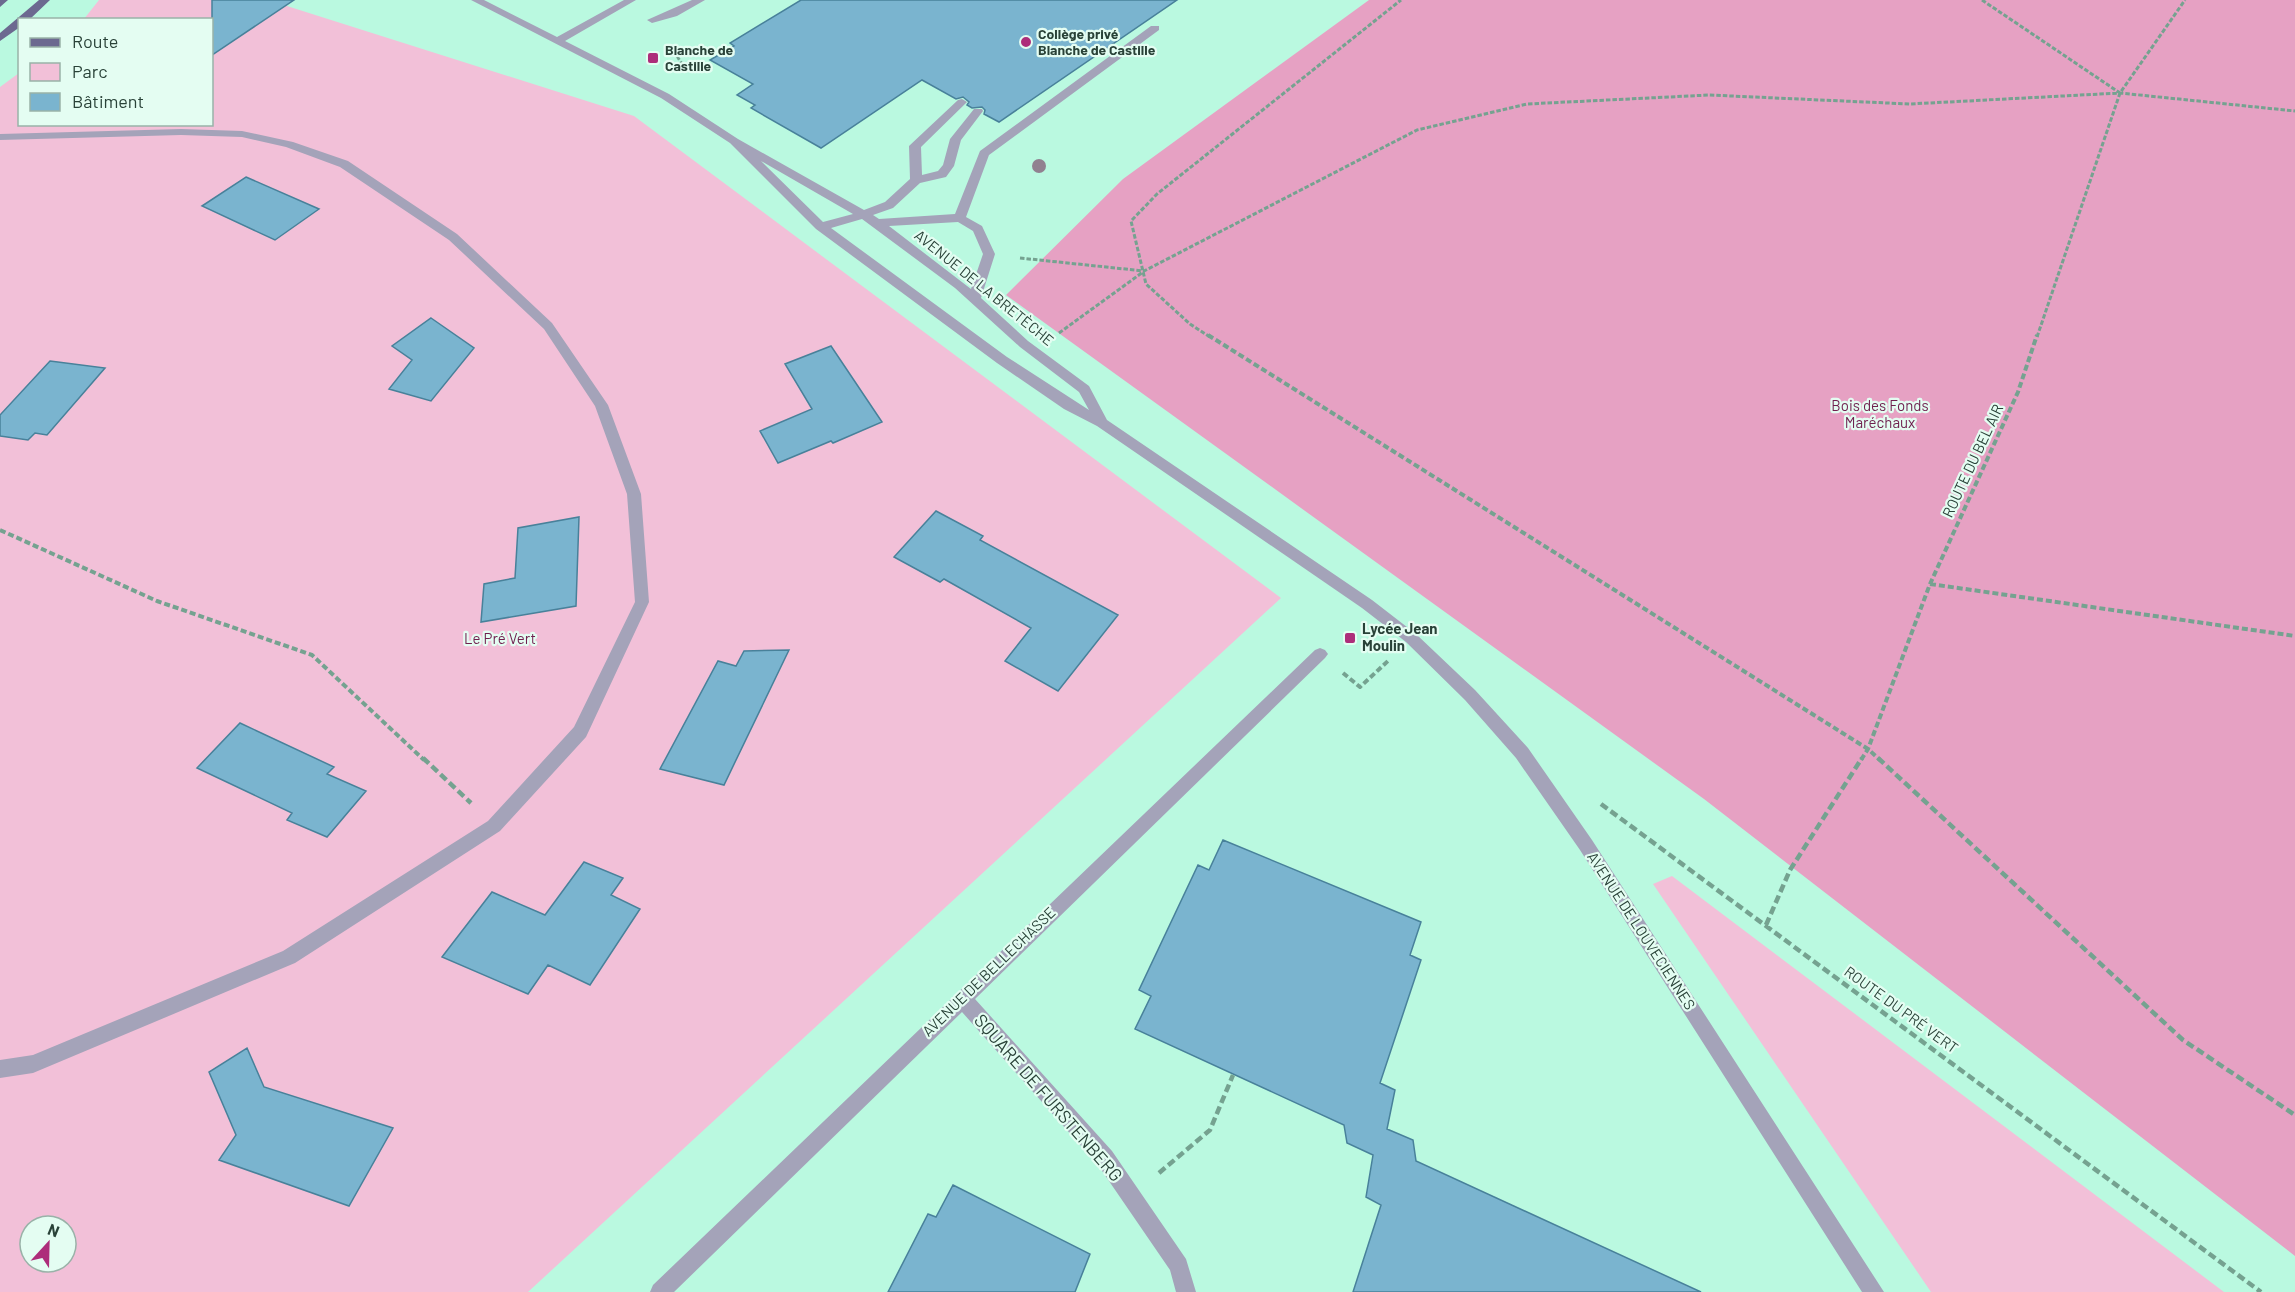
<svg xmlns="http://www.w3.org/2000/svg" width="2295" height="1292" viewBox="0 0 2295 1292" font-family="Barlow,sans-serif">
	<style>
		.green { fill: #f2c0d8; fill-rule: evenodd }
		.forest { fill: #e6a1c3 }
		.building { fill: #7ab4cf; stroke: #48819a; stroke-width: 1.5 }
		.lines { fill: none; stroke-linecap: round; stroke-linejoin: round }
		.path-far2 { stroke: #75a290; stroke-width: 3; stroke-dasharray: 4.5 2; stroke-linecap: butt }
		.path-far1 { stroke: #75a290; stroke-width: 4; stroke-dasharray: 6 3; stroke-linecap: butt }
		.path { stroke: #75a290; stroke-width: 4.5; stroke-dasharray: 8 4; stroke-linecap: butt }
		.minor { fill: #a4a3b9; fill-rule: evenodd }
		.major { fill: #6c6990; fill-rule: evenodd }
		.tree { fill: #918190 }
		.poi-dot { fill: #ad2d7a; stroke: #e4fdf2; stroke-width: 2 }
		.labels { text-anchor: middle; stroke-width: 4.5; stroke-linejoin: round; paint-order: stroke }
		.far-poi-label { font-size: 14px; font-weight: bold; fill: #294238; stroke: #e4fdf2; text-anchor: start }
		.street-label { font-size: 15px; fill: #294238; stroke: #e4fdf2 }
		.park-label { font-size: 15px; fill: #6f1f4e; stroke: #e4fdf2 }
		.poi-label { font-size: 15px; font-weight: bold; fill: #294238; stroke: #e4fdf2; text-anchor: start }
		.near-street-label { font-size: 18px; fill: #294238; stroke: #e4fdf2 }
	</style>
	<rect width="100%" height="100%" fill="#baf9e0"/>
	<path class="green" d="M 99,0 L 268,0 L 634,116 L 1281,598 L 528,1292 L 0,1292 L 0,87 L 19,73 L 20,124 L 212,124 L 212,20 L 84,19 ZM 30,1226 L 66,1226 L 66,1262 L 30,1262 Z
		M 1672,876 L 2224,1292 L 1931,1292 L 1653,884 Z"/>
	<path class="forest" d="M 1369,0 L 2295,0 L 2295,1256 L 1704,799 L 1006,295 L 1123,179 Z"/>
	<path class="building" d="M 212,0 L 294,0 L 212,55 Z
		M 801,0 L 1177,0 L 999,122 L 984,114 L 985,110 L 982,107 L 972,108 L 967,105 L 969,102 L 963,97 L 956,99 L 922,80 L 821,148 L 751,108 L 755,105 L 737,95 L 753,84 L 710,60 L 734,46 L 730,43 Z
		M 246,177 L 319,209 L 275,240 L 202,206 Z
		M 431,318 L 474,348 L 431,401 L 389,389 L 412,360 L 392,346 Z
		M 831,346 L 882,422 L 833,443 L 831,441 L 778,463 L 760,431 L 812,409 L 785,364 Z
		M 50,361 L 105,368 L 47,435 L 35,433 L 28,440 L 0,436 L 0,415 Z
		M 936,511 L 983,536 L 980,540 L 1118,615 L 1058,691 L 1005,661 L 1031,628 L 944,579 L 940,582 L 894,557 Z
		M 579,517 L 576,606 L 481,622 L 484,584 L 515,578 L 518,528 Z
		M 789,650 L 724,785 L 660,769 L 718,661 L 736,666 L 744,651 Z
		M 240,723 L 334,767 L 327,774 L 366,791 L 327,837 L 287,820 L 292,813 L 197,768 Z
		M 1223,840 L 1421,922 L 1410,955 L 1421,960 L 1380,1083 L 1395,1090 L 1387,1129 L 1413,1140 L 1416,1161 L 1701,1292 L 1353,1292 L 1381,1205 L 1366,1197 L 1373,1155 L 1347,1143 L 1344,1125 L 1135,1029 L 1151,996 L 1139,990 L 1198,865 L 1209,870 Z
		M 584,862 L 623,878 L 611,895 L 640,909 L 590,985 L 548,965 L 528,994 L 442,957 L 492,892 L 545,915 Z
		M 247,1048 L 264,1087 L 393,1128 L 349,1206 L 219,1160 L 236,1135 L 209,1072 Z
		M 953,1185 L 1090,1254 L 1075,1292 L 888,1292 L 928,1214 L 936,1217 Z"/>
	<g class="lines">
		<path class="path-far2" d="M 1982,0 L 2120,93
			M 670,45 L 687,72
			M 1020,258 L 1144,271 L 1417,130 L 1527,104 L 1709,95 L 1910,104 L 2120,93 L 2295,111
			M 1059,333 L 1143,272
			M 1210,337 L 1190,324 L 1146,284 L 1131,221 L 1157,194 L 1401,0
			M 2037,337 L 2120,93 L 2185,0"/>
		<path class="path-far1" d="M 1208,335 L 1868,749 L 1880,760
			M 0,530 L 157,601 L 312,655 L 424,760
			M 1930,584 L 2295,636
			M 1343,673 L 1360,687 L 1389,660
			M 1861,760 L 1868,749 L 1930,584 L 2018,392 L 2037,335"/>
		<path class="path" d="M 423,758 L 471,803
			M 1878,758 L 2183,1040 L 2295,1115
			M 1601,804 L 2261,1292
			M 1766,925 L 1790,870 L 1862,758
			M 1159,1173 L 1210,1130 L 1233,1075"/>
		<path class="minor" d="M 471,0 L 484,0 L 557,37 L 624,0 L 636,0 L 565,41 L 669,94 L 738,139 L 864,210 L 885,202 L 910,179 L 909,146 L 958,100 L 962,99 L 967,102 L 921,147 L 922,175 L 938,171 L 943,165 L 950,139 L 974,109 L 982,109 L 983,111 L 961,140 L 954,166 L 946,177 L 920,183 L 893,208 L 873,215 L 879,219 L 955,214 L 980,151 L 1151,26 L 1159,26 L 1159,30 L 989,155 L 966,217 L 982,226 L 995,254 L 981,298 L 1028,341 L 1089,386 L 1107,420 L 1372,600 L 1416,634 L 1475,690 L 1528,748 L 1592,840 L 1884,1292 L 1862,1292 L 1580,850 L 1516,758 L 1465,700 L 1406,642 L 1362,608 L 1097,426 L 1064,409 L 997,363 L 816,229 L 730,143 L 661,98 ZM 761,161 L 853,214 L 823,222 ZM 862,219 L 955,288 L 1020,347 L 1079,392 L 1089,410 L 1007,357 L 831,228 ZM 958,222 L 973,231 L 983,254 L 971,289 L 889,226 Z
			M 692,0 L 705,0 L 677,16 L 652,23 L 647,20 Z
			M 181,129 L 242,131 L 293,142 L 348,161 L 457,234 L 552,323 L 608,405 L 641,494 L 649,602 L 586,737 L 500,831 L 295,963 L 33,1073 L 0,1078 L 0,1060 L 33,1055 L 283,951 L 488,821 L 574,727 L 635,602 L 627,494 L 595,406 L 544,329 L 449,240 L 340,167 L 286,147 L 242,137 L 181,135 L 0,140 L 0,134 Z
			M 1320,648 L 1325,650 L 1328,654 L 1325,658 L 975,999 L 1112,1151 L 1186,1259 L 1196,1292 L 1176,1292 L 1170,1270 L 1098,1165 L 962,1012 L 674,1292 L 650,1292 L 653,1285 L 1315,650 Z"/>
		<path class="major" d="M 0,0 L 8,0 L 0,7 Z
			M 39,0 L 50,0 L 29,20 L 20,20 L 20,27 L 0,41 L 0,33 Z"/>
	</g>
	<circle class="tree" cx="1039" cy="166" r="7"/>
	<g class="poi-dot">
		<circle cx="1026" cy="42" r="6"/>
		<rect x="647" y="52" width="12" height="12" rx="3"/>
		<rect x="1344" y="632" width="12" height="12" rx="3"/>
	</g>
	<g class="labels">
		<g class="far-poi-label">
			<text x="1038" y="39">Collège privé<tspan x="1038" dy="16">Blanche de Castille</tspan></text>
			<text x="665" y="55">Blanche de<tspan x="665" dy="16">Castille</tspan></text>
		</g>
		<g class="street-label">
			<text transform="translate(984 288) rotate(39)" y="5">AVENUE DE LA BRETÈCHE</text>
			<text transform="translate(1973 461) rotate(-65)" y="5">ROUTE DU BEL AIR</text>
			<text transform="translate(1641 931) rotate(57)" y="5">AVENUE DE LOUVECIENNES</text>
			<text transform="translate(989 972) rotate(-44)" y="5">AVENUE DE BELLECHASSE</text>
			<text transform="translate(1901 1010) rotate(36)" y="5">ROUTE DU PRÉ VERT</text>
		</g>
		<g class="park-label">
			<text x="1880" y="411">Bois des Fonds<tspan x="1880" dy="17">Maréchaux</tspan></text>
			<text x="500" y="644">Le Pré Vert</text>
		</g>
		<g class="poi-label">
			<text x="1362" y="634">Lycée Jean<tspan x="1362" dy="17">Moulin</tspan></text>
		</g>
		<g class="near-street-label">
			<text transform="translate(1048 1098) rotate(49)" y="6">SQUARE DE FURSTENBERG</text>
		</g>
	</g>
	<rect x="18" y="18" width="195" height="108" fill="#e4fdf2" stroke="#99b2a8" stroke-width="1.5"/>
	<rect x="30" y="38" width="30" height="9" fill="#6c6990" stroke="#99b2a8" stroke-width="1.5"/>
	<text x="72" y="48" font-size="18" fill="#294238">Route</text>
	<rect x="30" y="63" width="30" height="18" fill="#f2c0d8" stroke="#99b2a8" stroke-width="1.5"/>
	<text x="72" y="78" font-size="18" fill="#294238">Parc</text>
	<rect x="30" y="93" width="30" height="18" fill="#7ab4cf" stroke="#99b2a8" stroke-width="1.5"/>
	<text x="72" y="108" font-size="18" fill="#294238">Bâtiment</text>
	<g transform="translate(48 1244) rotate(22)"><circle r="28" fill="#e4fdf2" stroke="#99b2a8" stroke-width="1.5"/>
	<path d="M0-4.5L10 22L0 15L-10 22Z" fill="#ad2d7a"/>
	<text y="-9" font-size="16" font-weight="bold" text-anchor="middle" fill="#294238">N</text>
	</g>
</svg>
